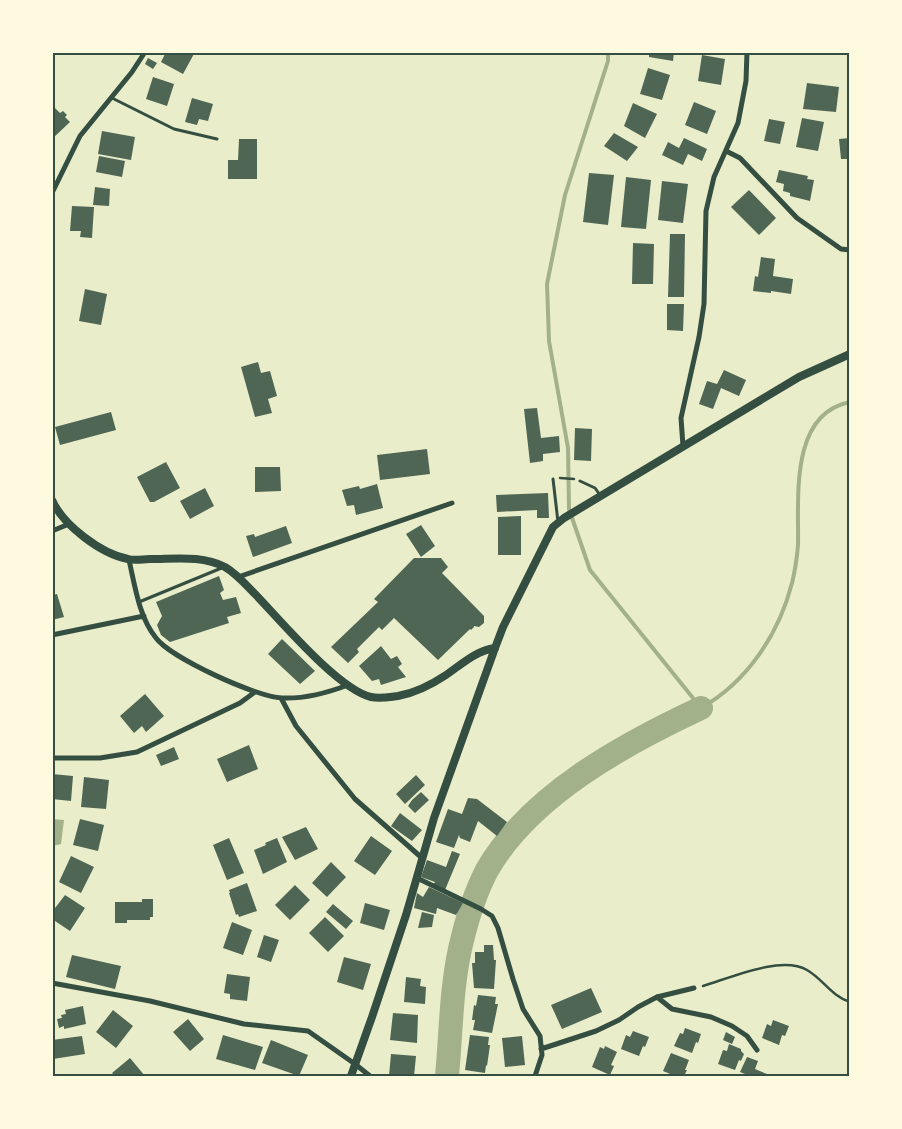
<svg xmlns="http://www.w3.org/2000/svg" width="902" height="1129" viewBox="0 0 902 1129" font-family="'PT Sans',sans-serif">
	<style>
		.water { fill: #a3b18a }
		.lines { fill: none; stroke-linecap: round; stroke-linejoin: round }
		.stream { stroke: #a3b18a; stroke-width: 4 }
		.river { stroke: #a3b18a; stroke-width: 24 }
		.building { fill: #4f6655 }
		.path { stroke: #344e41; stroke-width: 2.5 }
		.service { stroke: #344e41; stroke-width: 3 }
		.minor { stroke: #344e41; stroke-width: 5 }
		.tertiary { stroke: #344e41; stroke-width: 8 }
		.neatline { fill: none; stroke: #344e41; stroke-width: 2 }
	</style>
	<rect width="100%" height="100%" fill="#e9edc9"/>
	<path class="water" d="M 52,819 L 64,820 L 61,844 L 53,846 Z"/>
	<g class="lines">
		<path class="stream" d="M 608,52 L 608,61 L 565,195 L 547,284 L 549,341 L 568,448 L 569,509 L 590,570 L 701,708 C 747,682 779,634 792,583 C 795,571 797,557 798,545 C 799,499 789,414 850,402"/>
		<path class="river" d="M 447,1076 C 451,1034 451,990 460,949 C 466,922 474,895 487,870 C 530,795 624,744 701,708"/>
	</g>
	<path class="building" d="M 166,52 L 195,52 L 183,74 L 161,62 Z
		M 649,52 L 674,52 L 673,61 L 649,57 Z
		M 702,55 L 725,59 L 721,85 L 698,81 Z
		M 148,58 L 157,63 L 153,69 L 145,64 Z
		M 648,68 L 670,75 L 662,100 L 640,94 Z
		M 153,77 L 174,84 L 167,106 L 146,99 Z
		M 807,83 L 839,87 L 836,112 L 803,109 Z
		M 192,98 L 213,104 L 208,121 L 199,119 L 197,125 L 185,122 Z
		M 694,102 L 716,111 L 707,134 L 685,125 Z
		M 633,103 L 657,114 L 645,138 L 624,126 Z
		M 54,107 L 60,113 L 63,111 L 67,115 L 65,117 L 70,122 L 52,139 Z
		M 802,118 L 824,122 L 818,151 L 796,147 Z
		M 769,119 L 785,122 L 780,144 L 764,141 Z
		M 102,131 L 135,137 L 131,160 L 98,154 Z
		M 614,133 L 638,147 L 627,161 L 604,146 Z
		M 684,138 L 707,149 L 702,161 L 688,154 L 683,165 L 662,155 L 668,142 L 679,148 Z
		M 850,138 L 850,159 L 841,159 L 839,139 Z
		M 239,139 L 257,139 L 257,179 L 228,179 L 228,160 L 238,160 Z
		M 99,156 L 125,161 L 122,177 L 96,172 Z
		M 779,170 L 808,176 L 807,179 L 814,180 L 810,201 L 790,196 L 790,193 L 783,191 L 784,184 L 776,182 Z
		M 589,173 L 614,175 L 608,225 L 583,222 Z
		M 626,177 L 651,180 L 646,229 L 621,227 Z
		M 662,181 L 688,184 L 683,223 L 658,220 Z
		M 95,187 L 110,189 L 109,206 L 93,205 Z
		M 749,190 L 776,218 L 759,235 L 731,207 Z
		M 72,206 L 94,207 L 92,238 L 80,237 L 81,231 L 70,231 Z
		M 670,234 L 685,234 L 684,297 L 668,297 Z
		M 633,243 L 654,244 L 653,284 L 632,284 Z
		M 761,257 L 775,259 L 773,276 L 793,279 L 791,294 L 771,291 L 771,293 L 753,291 L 755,276 L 758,277 Z
		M 85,289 L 107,294 L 101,325 L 79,321 Z
		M 667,304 L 684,304 L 683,331 L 667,330 Z
		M 258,362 L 261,373 L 270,371 L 277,396 L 268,399 L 272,413 L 255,417 L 241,367 Z
		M 724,370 L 746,380 L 739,396 L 721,388 L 713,409 L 699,404 L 707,381 L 717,384 Z
		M 537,408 L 541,438 L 559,436 L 560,452 L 543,454 L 543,461 L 530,463 L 524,409 Z
		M 111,412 L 116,430 L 60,445 L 55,427 Z
		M 575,428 L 592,429 L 591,461 L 574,460 Z
		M 427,449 L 430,474 L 380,480 L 377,455 Z
		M 166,462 L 180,488 L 154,502 L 150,502 L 137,477 Z
		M 255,467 L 280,467 L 281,491 L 255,492 Z
		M 377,484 L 383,508 L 356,515 L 354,505 L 347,506 L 342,490 L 359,486 L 360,489 Z
		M 205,488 L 214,506 L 190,519 L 180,501 Z
		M 548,493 L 549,518 L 537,518 L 537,510 L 497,512 L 496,495 Z
		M 521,516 L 521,555 L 498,555 L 498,517 Z
		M 421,525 L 435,546 L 421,557 L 406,534 Z
		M 286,526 L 292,543 L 253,557 L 246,536 L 254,534 L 255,537 Z
		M 414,558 L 441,558 L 448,567 L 442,573 L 484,616 L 484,623 L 479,627 L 474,626 L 474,627 L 471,630 L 470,629 L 438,660 L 394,618 L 382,630 L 379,627 L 357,649 L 359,652 L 348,663 L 331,647 L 378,602 L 374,599 Z
		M 219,576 L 224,590 L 220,593 L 223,600 L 236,597 L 241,613 L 227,617 L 229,623 L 170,642 L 161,635 L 157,625 L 162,616 L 156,602 Z
		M 57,594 L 64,617 L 52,620 L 52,595 Z
		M 282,639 L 315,671 L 300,684 L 268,654 Z
		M 381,646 L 391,659 L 397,656 L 402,664 L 398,667 L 406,677 L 381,685 L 379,679 L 372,681 L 359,666 Z
		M 145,694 L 164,716 L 146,732 L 142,726 L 134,733 L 120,716 Z
		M 249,745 L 258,769 L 227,782 L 217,759 Z
		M 174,747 L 179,759 L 161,766 L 156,755 Z
		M 52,774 L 73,776 L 71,801 L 52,799 Z
		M 416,775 L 425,785 L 405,804 L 396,794 Z
		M 84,777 L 109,780 L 106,809 L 81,807 Z
		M 421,792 L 429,800 L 415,813 L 408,806 L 412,800 Z
		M 468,798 L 477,799 L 507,822 L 497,836 L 478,821 L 470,842 L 460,838 L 459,835 L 454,848 L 436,842 L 448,809 L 462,814 Z
		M 400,813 L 422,830 L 412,841 L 391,826 Z
		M 80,819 L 104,825 L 98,851 L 73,845 Z
		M 306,827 L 318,849 L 295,860 L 282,837 Z
		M 371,836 L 392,851 L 375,875 L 354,861 Z
		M 229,838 L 244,873 L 227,880 L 213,845 Z
		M 277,838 L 287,862 L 263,874 L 254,850 L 266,845 L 265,843 Z
		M 452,851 L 460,854 L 445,890 L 433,885 L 435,882 L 421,877 L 427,860 L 446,867 Z
		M 71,856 L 94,867 L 81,893 L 59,882 Z
		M 331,862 L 346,877 L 327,897 L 312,883 Z
		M 247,883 L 257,911 L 239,917 L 238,914 L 236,915 L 229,893 L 230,893 L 229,890 Z
		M 295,885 L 310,900 L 290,920 L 275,905 Z
		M 429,887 L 463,903 L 456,915 L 437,908 L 436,914 L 414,908 L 417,893 L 423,897 Z
		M 65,895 L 85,908 L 70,931 L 52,919 L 52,912 Z
		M 142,899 L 153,899 L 153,917 L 150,917 L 150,920 L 127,920 L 127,923 L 115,923 L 115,902 L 142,902 Z
		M 365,903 L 390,910 L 384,930 L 360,923 Z
		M 333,904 L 353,921 L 346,929 L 326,912 Z
		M 422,912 L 434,915 L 432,927 L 418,928 Z
		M 325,917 L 344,936 L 328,952 L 309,933 Z
		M 232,922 L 252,930 L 243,955 L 223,948 Z
		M 264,935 L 279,940 L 271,962 L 257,957 Z
		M 484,945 L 493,945 L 494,960 L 496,960 L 494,989 L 474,988 L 472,963 L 475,963 L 475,952 L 484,952 Z
		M 72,955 L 121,966 L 115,989 L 66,977 Z
		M 344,957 L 371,964 L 363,990 L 337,982 Z
		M 227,974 L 250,977 L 247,1001 L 230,999 L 230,994 L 224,993 Z
		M 406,977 L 421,979 L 420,986 L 426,987 L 425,1004 L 404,1002 Z
		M 591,988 L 602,1012 L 562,1029 L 551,1005 Z
		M 478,995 L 496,997 L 495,1004 L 498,1004 L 492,1033 L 473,1030 L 475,1020 L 472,1020 L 474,1005 L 476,1006 Z
		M 83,1006 L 86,1024 L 64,1029 L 64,1026 L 59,1028 L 57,1019 L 62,1018 L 61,1015 L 66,1014 L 65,1010 Z
		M 113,1010 L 133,1026 L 116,1048 L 96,1032 Z
		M 393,1013 L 418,1015 L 417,1043 L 390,1040 Z
		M 188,1019 L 204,1039 L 190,1051 L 173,1032 Z
		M 773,1020 L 789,1026 L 785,1036 L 782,1035 L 779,1045 L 762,1038 L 767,1024 L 771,1026 Z
		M 685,1028 L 701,1034 L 698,1043 L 696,1042 L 692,1053 L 674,1046 L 680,1033 L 683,1034 Z
		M 633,1031 L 649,1037 L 645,1047 L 643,1046 L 639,1056 L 621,1049 L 626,1035 L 630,1037 Z
		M 726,1032 L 735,1037 L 732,1044 L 723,1040 Z
		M 223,1035 L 263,1047 L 255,1070 L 216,1059 Z
		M 470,1035 L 489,1037 L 488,1045 L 490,1045 L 487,1066 L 486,1065 L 485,1073 L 465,1070 Z
		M 82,1036 L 85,1054 L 53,1059 L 52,1040 Z
		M 522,1036 L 525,1065 L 505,1067 L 502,1038 Z
		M 271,1040 L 308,1055 L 299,1076 L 262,1063 Z
		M 729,1044 L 741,1049 L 741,1051 L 744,1054 L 741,1061 L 739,1060 L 735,1070 L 718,1064 L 723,1050 L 727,1051 Z
		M 605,1046 L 617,1052 L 611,1065 L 614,1066 L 610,1075 L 592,1067 L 600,1047 L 604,1049 Z
		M 671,1053 L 689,1060 L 685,1070 L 687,1070 L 684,1076 L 675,1076 L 663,1071 Z
		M 391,1054 L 416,1056 L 414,1076 L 389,1076 Z
		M 747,1057 L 758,1061 L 755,1069 L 772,1076 L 750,1076 L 740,1072 Z
		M 130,1058 L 145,1076 L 115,1076 L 112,1073 Z"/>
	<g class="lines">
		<path class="path" d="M 560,478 L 574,479
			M 703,986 C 730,978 781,955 807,970 C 823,979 831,996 850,1002"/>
		<path class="service" d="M 112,98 L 174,129 L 217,139
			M 553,479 L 558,522
			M 580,481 L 595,488 L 600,495
			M 139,602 L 224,567"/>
		<path class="minor" d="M 726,151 L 740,158 L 797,218 L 841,249 L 850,250
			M 52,193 L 80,136 L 132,72 L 145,52
			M 683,446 L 681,418 L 699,337 L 704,304 L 706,211 L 714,177 L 738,123 L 746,81 L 747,52
			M 52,531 L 69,524
			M 129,560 C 135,586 139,617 156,638 C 171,658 256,697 282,698 C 304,699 327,693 348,685
			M 238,577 L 452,503
			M 52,635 L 144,616
			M 281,698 L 296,726 L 355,799 L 422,858
			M 52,758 L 100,758 L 137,752 L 240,703 L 255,692
			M 417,878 L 481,909 L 492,916 L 498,928 L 513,979 L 523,1009 L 540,1036 L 542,1055 L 535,1076
			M 52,983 L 150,1001 L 244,1024 L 308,1031 L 355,1064 L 370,1076
			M 657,997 L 672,1009 L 711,1017 L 732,1026 L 747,1036 L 757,1050
			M 541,1049 L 596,1031 L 619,1020 L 638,1007 L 657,997 L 694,988"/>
		<path class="tertiary" d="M 52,500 C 59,516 71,527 84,537 C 97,547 112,556 128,559 C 135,561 143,559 150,559 C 175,559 202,555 225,567 C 237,574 246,585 256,595 C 281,621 338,689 371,697 C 380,699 389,697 398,696 C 415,693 431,685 446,675 C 462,664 475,651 495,648
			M 351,1076 L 372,1017 L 406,915 L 434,818 L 495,648 L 503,627 L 553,527 L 564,518 L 799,377 L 850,354"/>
	</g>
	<rect width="902" height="1129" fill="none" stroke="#fefae0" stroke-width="108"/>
	<rect x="54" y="54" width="794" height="1021" class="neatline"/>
</svg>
